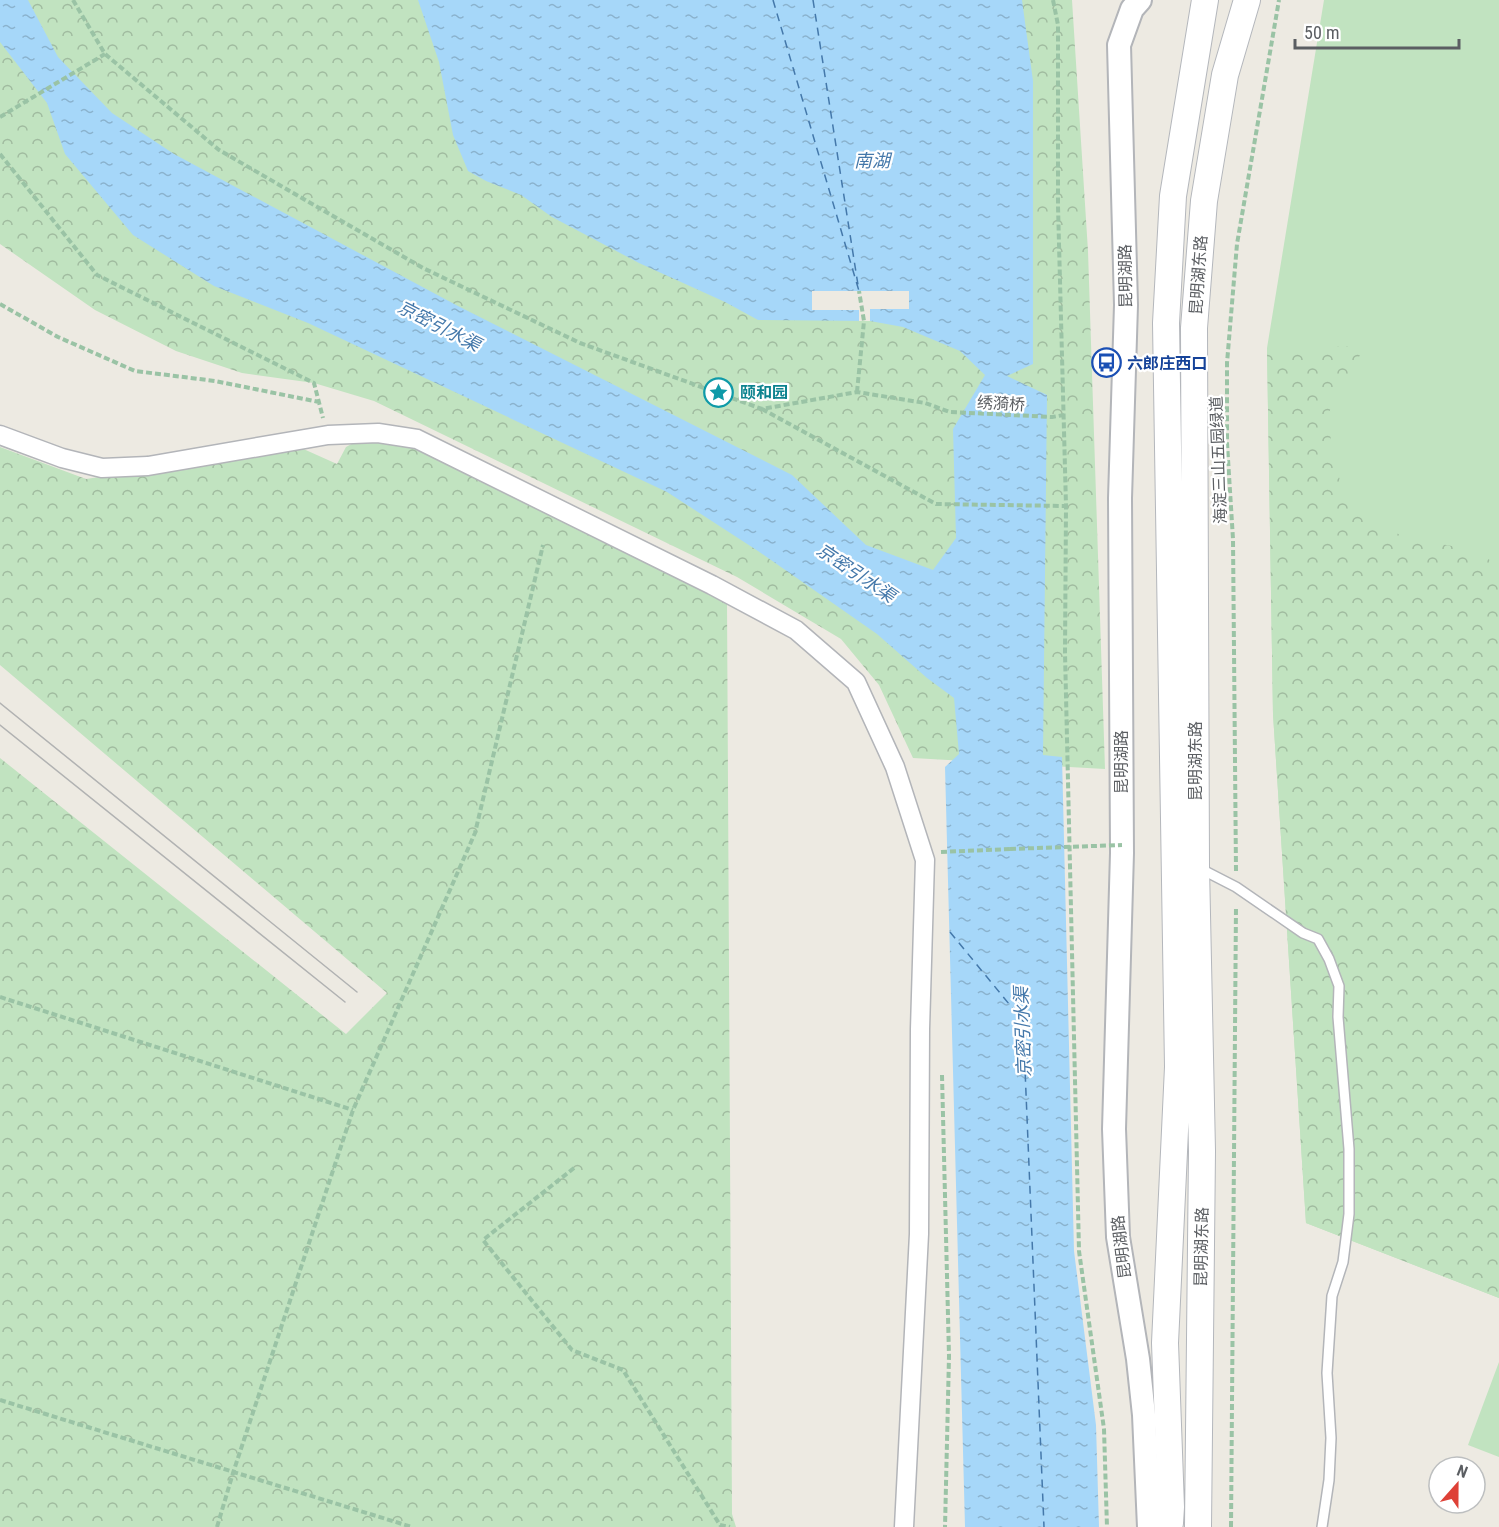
<svg xmlns="http://www.w3.org/2000/svg" width="1499" height="1527" viewBox="0 0 1499 1527" font-family="'Roboto Condensed','Noto Sans SC',sans-serif">
	<style>
		.grass { fill: #c1e3c0 }
		.forest { fill: url(#forest-crowns) }
		.water { fill: url(#water-ripples) }
		.pier { fill: #edeae2 }
		.lines { fill: none; stroke-linecap: round; stroke-linejoin: round }
		.ferry { stroke: #4478aa; stroke-width: 1.5; stroke-dasharray: 8 6; stroke-linecap: butt }
		.service-casing { stroke: #b3b5b9; stroke-width: 12 }
		.minor-casing { stroke: #b3b5b9; stroke-width: 21 }
		.tertiary-casing { stroke: #b3b5b9; stroke-width: 26 }
		.secondary-casing { stroke: #b4b7bc; stroke-width: 28 }
		.path { stroke: #9ac3a5; stroke-width: 4; stroke-dasharray: 6 3; stroke-linecap: butt }
		.service { stroke: #fff; stroke-width: 9 }
		.minor { stroke: #fff; stroke-width: 18 }
		.tertiary { stroke: #fff; stroke-width: 22 }
		.secondary { stroke: #fff; stroke-width: 26 }
		.tram { stroke: #b1b2b2; stroke-width: 1.5 }
		.path-bridge { stroke: #9ac3a5; stroke-width: 4; stroke-dasharray: 6 3; stroke-linecap: butt }
		.labels { text-anchor: middle; stroke-width: 4.5; stroke-linejoin: round; paint-order: stroke }
		.street-label { font-size: 16px; fill: #5b5e62; stroke: #fff }
		.transit-label { font-size: 16px; font-weight: bold; fill: #164399; stroke: #fff; text-anchor: start }
		.culture-label { font-size: 16px; font-weight: bold; fill: #0d838f; stroke: #fff; text-anchor: start }
		.water-label { font-size: 18px; font-style: italic; fill: #4478aa; stroke: #fff }
	</style>
	<defs>
		<pattern id="forest-crowns" width="20" height="18" patternUnits="userSpaceOnUse" patternTransform="scale(1.5)"><rect width="20" height="18" fill="#c1e3c0"/><path d="M2 6a3 3 0 1 1 6 0M12 15a3 3 0 1 1 6 0" fill="none" stroke="#a0bb9f"/></pattern>
		<pattern id="water-ripples" width="26" height="14" patternUnits="userSpaceOnUse" patternTransform="scale(1.5)"><rect width="26" height="14" fill="#a6d7f9"/><path d="M2 4q2-2 4 0t4 0M15 11q2-2 4 0t4 0" fill="none" stroke="#8ab2cd"/></pattern>
	</defs>
	<rect width="100%" height="100%" fill="#edeae2"/>
	<path class="grass" d="M 1324,0 L 1499,0 L 1499,1298 L 1306,1223 L 1273,714 L 1267,348 Z
		M 1499,1362 L 1499,1457 L 1468,1445 Z"/>
	<path class="forest" d="M 0,0 L 1072,0 L 1088,251 L 1105,769 L 913,758 L 879,685 L 841,639 L 737,577 L 374,401 L 314,383 L 242,373 L 176,351 L 95,310 L 0,244 Z
		M 1365,346 L 1330,410 L 1331,455 L 1348,502 L 1403,537 L 1479,551 L 1499,568 L 1499,1298 L 1306,1223 L 1273,714 L 1267,348 Z
		M 357,441 L 420,445 L 727,601 L 732,1514 L 736,1527 L 0,1527 L 0,758 L 346,1034 L 387,993 L 0,665 L 0,447 L 86,479 L 299,447 L 337,464 L 346,447 Z"/>
	<path class="water" d="M 0,0 L 28,0 L 58,57 L 112,113 L 174,154 L 458,306 L 792,475 L 866,545 L 933,570 L 956,538 L 953,429 L 985,375 L 960,351 L 903,327 L 870,321 L 758,320 L 725,302 L 639,263 L 552,217 L 521,195 L 486,181 L 468,171 L 453,135 L 439,62 L 418,0 L 1022,0 L 1033,81 L 1033,364 L 1007,376 L 1047,395 L 1043,755 L 1062,757 L 1074,1251 L 1096,1425 L 1099,1527 L 965,1527 L 945,767 L 959,754 L 954,698 L 927,678 L 877,634 L 758,551 L 667,492 L 308,323 L 214,286 L 133,235 L 65,154 L 47,103 L 0,42 Z"/>
	<path class="pier" d="M 812,291 L 909,291 L 909,309 L 870,309 L 870,321 L 859,321 L 859,310 L 812,310 Z"/>
	<g class="lines">
		<path class="ferry" d="M 773,0 L 859,291
			M 813,0 L 858,285
			M 950,932 L 1023,1021 L 1044,1527"/>
		<defs>
			<path id="service" d="M 1199,868 L 1236,887 L 1303,933 L 1318,939 L 1329,959 L 1339,986 L 1338,1017 L 1349,1149 L 1349,1214 L 1343,1262 L 1332,1296 L 1327,1373 L 1331,1438 L 1329,1480 L 1322,1527"/>
			<path id="minor" d="M 0,435 L 62,458 L 102,468 L 148,466 L 328,435 L 378,433 L 417,439 L 712,585 L 796,630 L 856,682 L 895,767 L 925,860 L 920,1029 L 919,1234 L 904,1527"/>
			<path id="tertiary" d="M 1140,0 L 1132,9 L 1119,45 L 1126,305 L 1120,498 L 1122,853 L 1114,1129 L 1118,1237 L 1138,1359 L 1144,1415 L 1149,1527"/>
			<path id="secondary" d="M 1168,1527 L 1170,1523 L 1171,1507 L 1165,1343 L 1178,1067 L 1166,323 L 1173,196 L 1205,0
				M 1198,1527 L 1202,1151 L 1196,867 L 1194,328 L 1204,201 L 1225,75 L 1247,0"/>
		</defs>
		<use href="#service" class="service-casing"/>
		<use href="#minor" class="minor-casing"/>
		<use href="#tertiary" class="tertiary-casing"/>
		<use href="#secondary" class="secondary-casing"/>
		<path class="path" d="M 73,0 L 105,54 L 219,150 L 423,268 L 580,343 L 762,409 L 857,392 L 925,403 L 950,412 L 1052,417 L 1064,415
			M 1053,0 L 1058,25 L 1058,206 L 1066,506 L 1065,653 L 1079,1251 L 1104,1429 L 1107,1527
			M 0,117 L 105,54
			M 0,154 L 97,275 L 314,383 L 323,418
			M 0,304 L 58,337 L 135,371 L 215,381 L 319,402
			M 857,392 L 864,321 L 859,291
			M 762,409 L 936,504 L 1066,506
			M 941,852 L 1010,849
			M 1236,871 L 1233,539 L 1227,443 L 1227,363 L 1237,244 L 1279,0
			M 0,997 L 353,1110
			M 942,1075 L 949,1356 L 945,1527
			M 574,1168 L 483,1240 L 572,1350 L 623,1370 L 720,1525 L 730,1527
			M 0,1400 L 412,1527
			M 217,1527 L 233,1473 L 353,1110 L 475,833 L 543,545
			M 1231,1527 L 1236,906"/>
		<use href="#service" class="service"/>
		<use href="#minor" class="minor"/>
		<use href="#tertiary" class="tertiary"/>
		<use href="#secondary" class="secondary"/>
		<path class="tram" d="M 0,703 L 357,992
			M 0,725 L 345,1002"/>
		<path class="path-bridge" d="M 1010,849 L 1122,845"/>
	</g>
	<defs>
		<symbol id="bus-ring" viewBox="-11 -11 22 22"><circle r="9.5" fill="#fff" stroke="#1a4fb4" stroke-width="1.5"/><path d="M-5-6H5V4H4V6H2V4H-2V6H-4V4H-5ZM-3.5-4V0h7V-4ZM-3.5 1.2v1.5H-2V1.2ZM2 1.2v1.5H3.5V1.2Z" fill="#1a4fb4"/></symbol>
		<symbol id="sight-ring" viewBox="-11 -11 22 22"><circle r="9.5" fill="#fff" stroke="#0f9aa8" stroke-width="1.5"/><path d="M0-6L1.8-2.2L6-1.7L2.9 1.2L3.7 5.4L0 3.3L-3.7 5.4L-2.9 1.2L-6-1.7L-1.8-2.2Z" fill="#0f9aa8"/></symbol>
	</defs>
	<g fill-rule="evenodd">
		<use href="#bus-ring" x="1090" y="346" width="33" height="33"/>
		<use href="#sight-ring" x="702" y="376" width="33" height="33"/>
	</g>
	<g class="labels">
		<g class="street-label">
			<text transform="translate(1198 275) rotate(-86)" y="6">昆明湖东路</text>
			<text transform="translate(1125 276) rotate(-91)" y="6">昆明湖路</text>
			<text transform="translate(1001 403) rotate(3)" y="6">绣漪桥</text>
			<text transform="translate(1218 460) rotate(-92)" y="6">海淀三山五园绿道</text>
			<text transform="translate(1195 761) rotate(-90)" y="6">昆明湖东路</text>
			<text transform="translate(1121 762) rotate(-90)" y="6">昆明湖路</text>
			<text transform="translate(1121 1247) rotate(-97)" y="6">昆明湖路</text>
			<text transform="translate(1201 1247) rotate(-89)" y="6">昆明湖东路</text>
		</g>
		<g class="transit-label">
			<text x="1127" y="369">六郎庄西口</text>
		</g>
		<g class="culture-label">
			<text x="740" y="398">颐和园</text>
		</g>
		<g class="water-label">
			<text x="872" y="167">南湖</text>
			<text transform="translate(439 326) rotate(27)" y="6">京密引水渠</text>
			<text transform="translate(856 573) rotate(34)" y="6">京密引水渠</text>
			<text transform="translate(1023 1032) rotate(-92)" y="6">京密引水渠</text>
		</g>
	</g>
	<g transform="translate(1457 1485) rotate(21)"><circle r="28" fill="#ffffff" stroke="#bdbfc0" stroke-width="1.5"/>
	<path d="M0-4.5L10 22L0 15L-10 22Z" fill="#de4137"/>
	<text y="-9" font-size="16" font-weight="bold" text-anchor="middle" fill="#5b5e62">N</text>
	</g>
	<path d="M1295 39v9h164v-9" fill="none" stroke="#5b5e62" stroke-width="3"/>
	<text x="1304" y="39" font-size="18" fill="#5b5e62" stroke="#ffffff" stroke-width="4.5" paint-order="stroke">50 m</text>
</svg>
